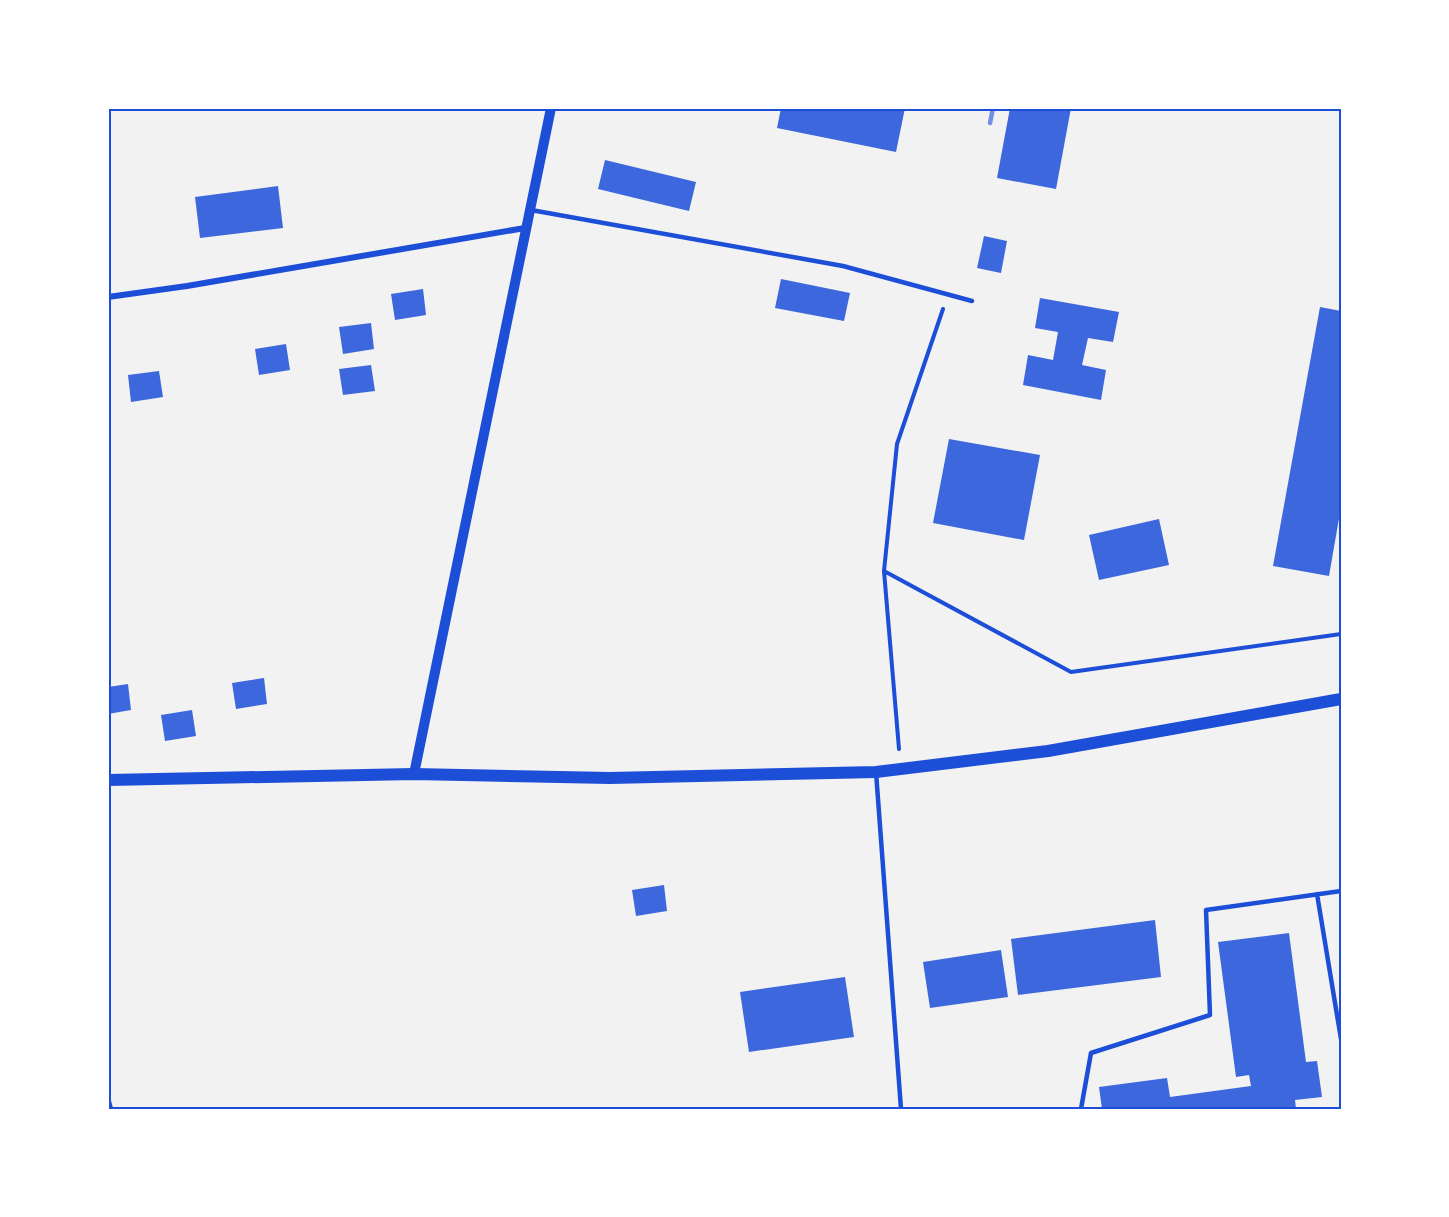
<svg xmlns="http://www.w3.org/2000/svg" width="1449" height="1217" viewBox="0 0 1449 1217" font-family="Roboto,sans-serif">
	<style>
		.building { fill: #3d67dc }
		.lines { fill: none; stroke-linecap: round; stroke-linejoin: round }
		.path { stroke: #1d4ed8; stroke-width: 4 }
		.service { stroke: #1d4ed8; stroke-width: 4.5 }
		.minor { stroke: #1d4ed8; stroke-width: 6 }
		.tertiary { stroke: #1d4ed8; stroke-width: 10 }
		.secondary { stroke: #1d4ed8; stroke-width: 12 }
		.rail { stroke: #7290e2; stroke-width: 4.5 }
		.neatline { fill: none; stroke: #1d4ed8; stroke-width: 2 }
	</style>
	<rect width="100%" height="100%" fill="#f2f2f2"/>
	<path class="building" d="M 781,108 L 905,108 L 896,152 L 777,128 Z
		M 1010,108 L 1071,108 L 1056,189 L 997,178 Z
		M 605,160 L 696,182 L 689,211 L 598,189 Z
		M 278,186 L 283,228 L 200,238 L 195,197 Z
		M 984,236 L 1007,241 L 1001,273 L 977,268 Z
		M 781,279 L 850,293 L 844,321 L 775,308 Z
		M 423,289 L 426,315 L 395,320 L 391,294 Z
		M 1040,298 L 1119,312 L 1113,342 L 1088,338 L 1082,365 L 1106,370 L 1101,400 L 1023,385 L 1028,355 L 1053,360 L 1058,332 L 1035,328 Z
		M 1320,307 L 1341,311 L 1341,507 L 1329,576 L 1273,566 Z
		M 371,323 L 374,349 L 343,354 L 339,327 Z
		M 286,344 L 290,370 L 259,375 L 255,349 Z
		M 371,365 L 375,391 L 343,395 L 339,369 Z
		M 159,371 L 163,397 L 131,402 L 128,375 Z
		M 949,439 L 1040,455 L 1024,540 L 933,523 Z
		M 1159,519 L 1169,565 L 1099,580 L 1089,535 Z
		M 264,678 L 267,704 L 236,709 L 232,683 Z
		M 128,684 L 131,710 L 108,714 L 108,687 Z
		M 192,710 L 196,736 L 165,741 L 161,715 Z
		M 664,885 L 667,911 L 636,916 L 632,890 Z
		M 1155,920 L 1161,977 L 1018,995 L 1011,939 Z
		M 1289,933 L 1306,1062 L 1317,1061 L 1322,1097 L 1295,1100 L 1296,1109 L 1102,1109 L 1099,1087 L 1167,1078 L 1170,1097 L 1251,1086 L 1249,1075 L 1236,1077 L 1218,942 Z
		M 1001,950 L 1008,997 L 930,1008 L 923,962 Z
		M 845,977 L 854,1037 L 749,1052 L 740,992 Z"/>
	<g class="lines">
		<path class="path" d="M 884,571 L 1071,672 L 1341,634
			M 899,749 L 884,571 L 897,444 L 943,309"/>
		<path class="service" d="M 531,210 L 843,266 L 972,301
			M 876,772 L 901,1109
			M 1317,894 L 1341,1039
			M 108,1098 L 111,1109
			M 1081,1109 L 1091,1053 L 1210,1015 L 1206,910 L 1341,891"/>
		<path class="minor" d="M 108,297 L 187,286 L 525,228"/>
		<path class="tertiary" d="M 414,774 L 551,108"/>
		<path class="secondary" d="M 108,780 L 414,774 L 610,778 L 876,772 L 1048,751 L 1341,699"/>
		<path class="rail" d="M 990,123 L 993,108"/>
	</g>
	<rect width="1449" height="1217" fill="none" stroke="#ffffff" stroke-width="219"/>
	<rect x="110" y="110" width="1230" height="998" class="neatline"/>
</svg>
